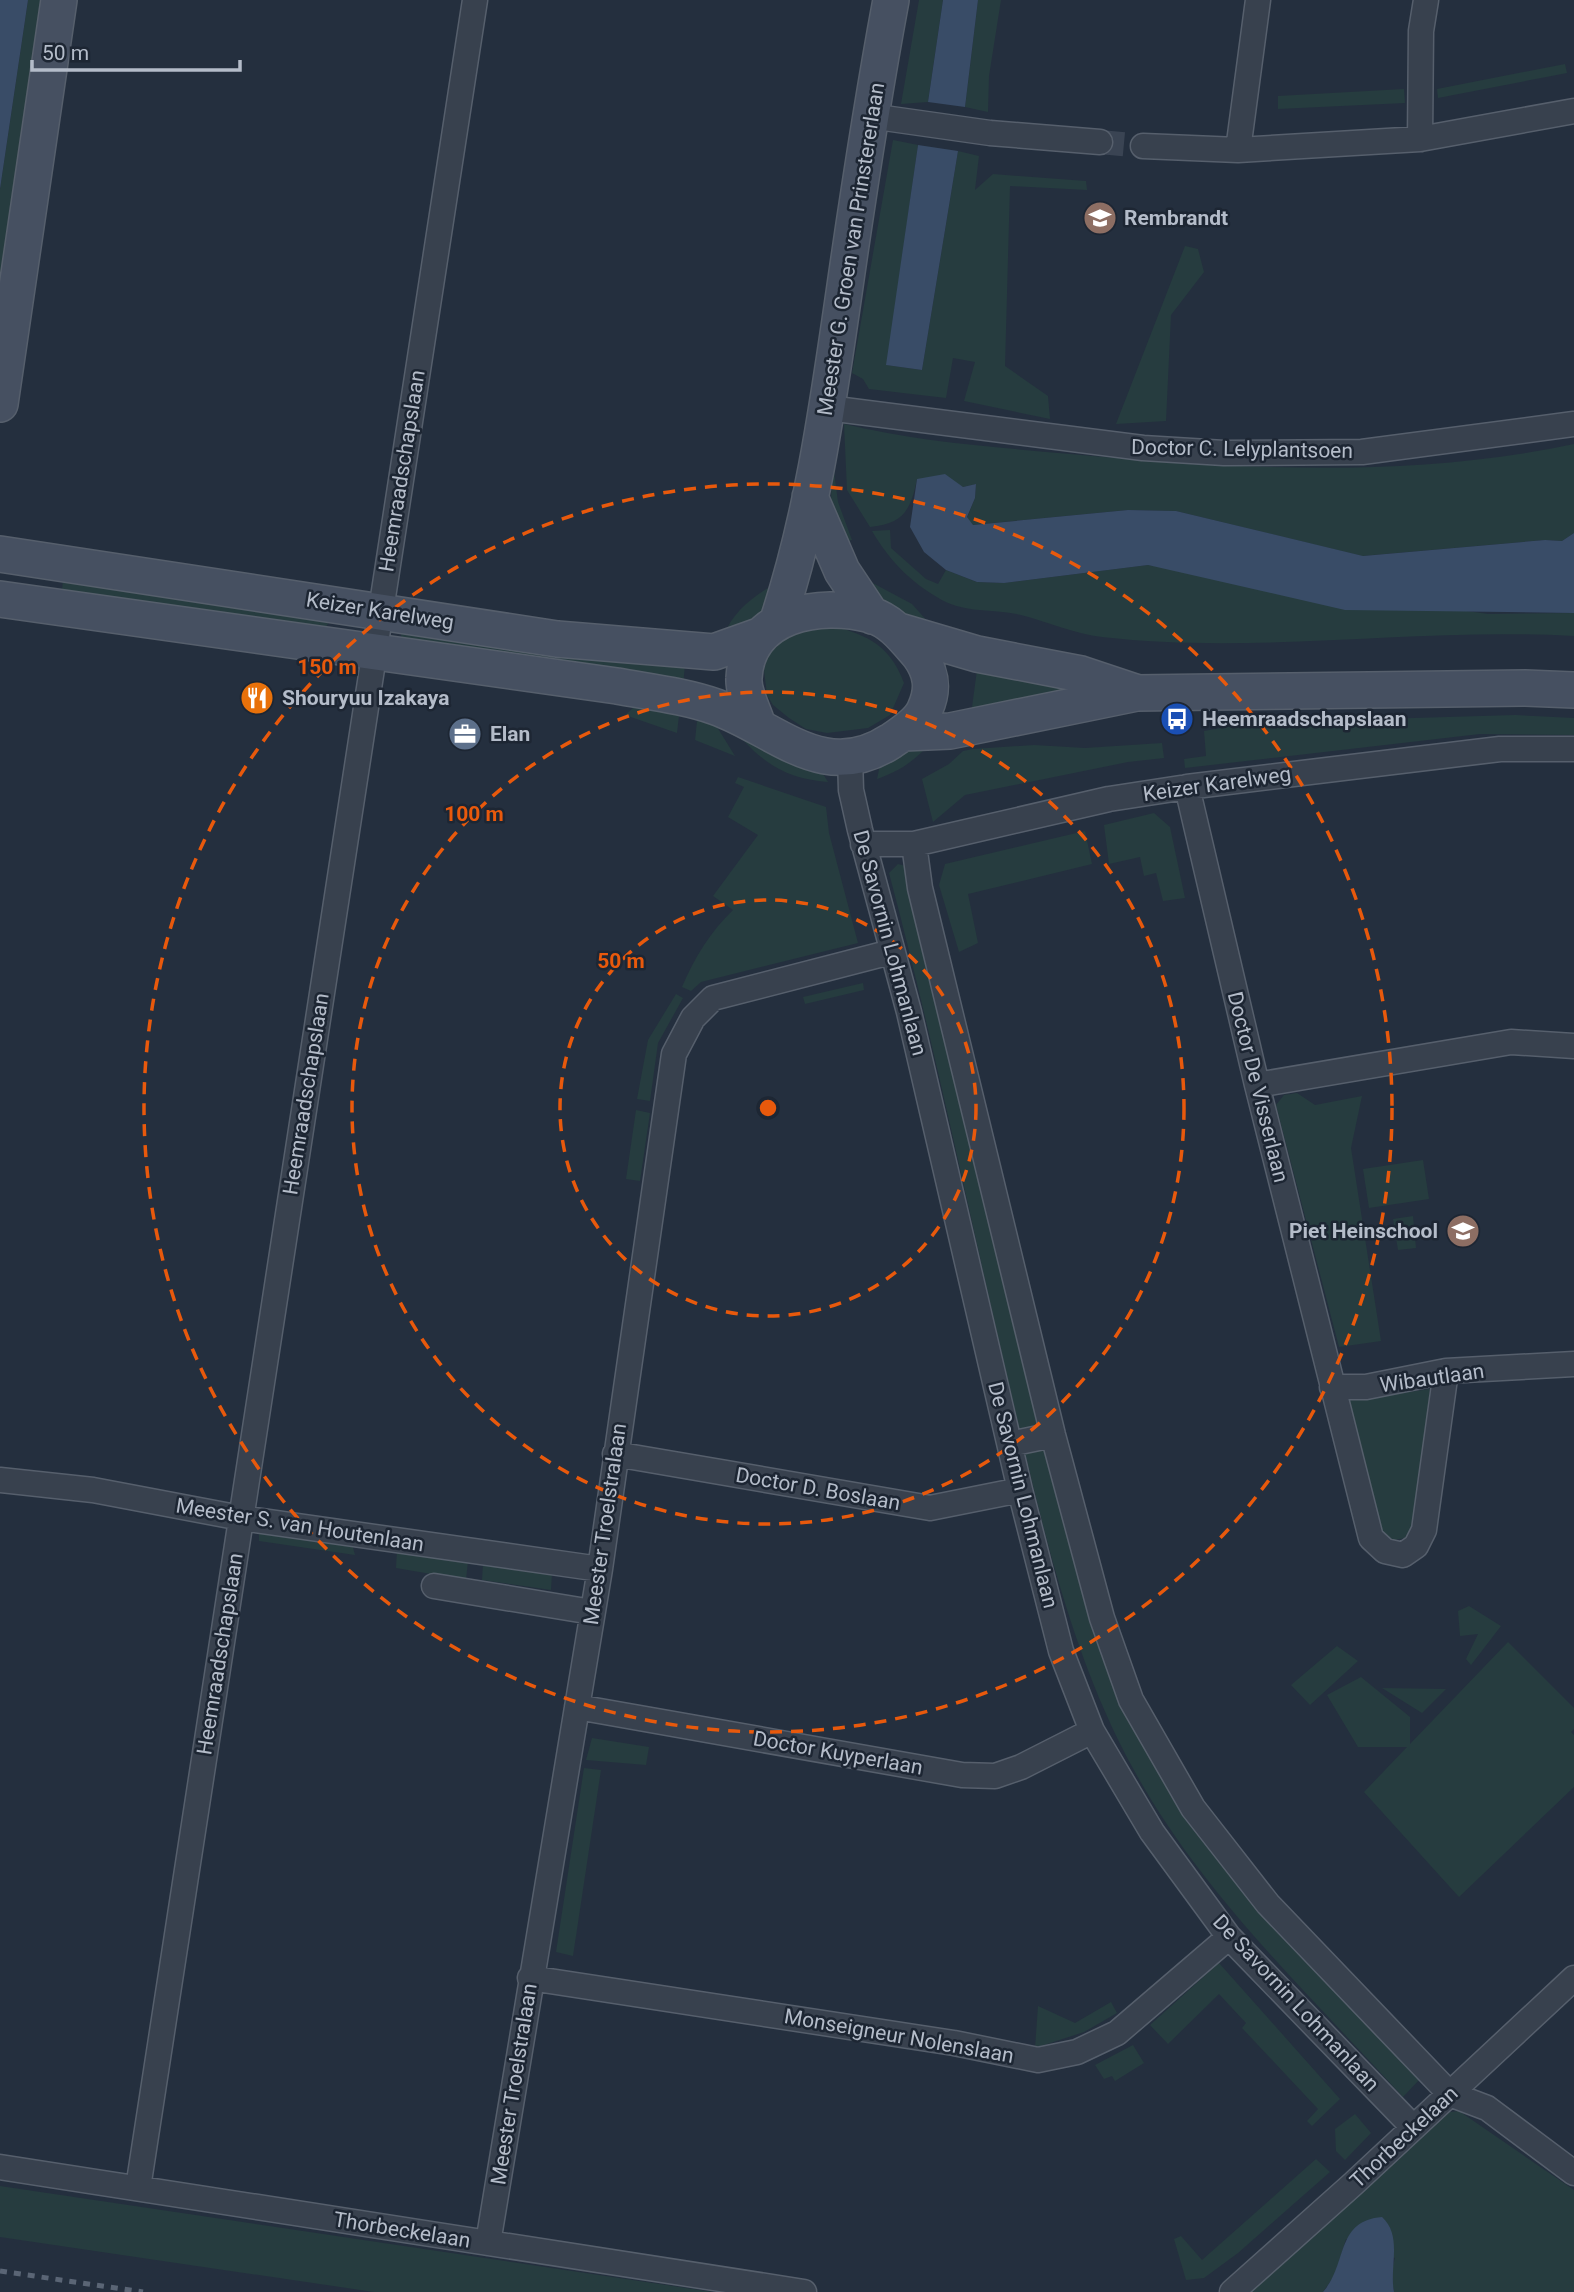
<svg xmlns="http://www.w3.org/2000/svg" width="1574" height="2292" viewBox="0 0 1574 2292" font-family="Roboto,sans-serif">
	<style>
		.green { fill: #263c3f }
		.water { fill: #394c67 }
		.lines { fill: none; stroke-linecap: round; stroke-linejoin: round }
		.street-tunnel { stroke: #3a4453; stroke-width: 24; stroke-dasharray: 24 12; stroke-linecap: butt }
		.street-casing { stroke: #565f6c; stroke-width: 27 }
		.secondary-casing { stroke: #565f6c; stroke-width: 38 }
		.street { stroke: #38414e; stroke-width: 24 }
		.secondary { stroke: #465061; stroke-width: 35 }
		.rail { stroke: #5a6575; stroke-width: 5; stroke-dasharray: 7 7; stroke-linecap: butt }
		.ring { fill: none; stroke: #e8590c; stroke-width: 3.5; stroke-dasharray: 12 9 }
		.labels { text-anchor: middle; stroke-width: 5; stroke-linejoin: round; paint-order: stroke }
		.poi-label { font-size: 21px; font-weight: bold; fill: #b4bcc9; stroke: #1d2633; text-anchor: start }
		.street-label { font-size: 21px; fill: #b4bcc9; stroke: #1d2633 }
		.centre { fill: #e8590c; stroke: #1d2633; stroke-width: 3.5 }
		.ring-label { font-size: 21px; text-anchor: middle; font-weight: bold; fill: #e8590c; stroke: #1d2633; stroke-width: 5; stroke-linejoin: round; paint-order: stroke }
	</style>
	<rect width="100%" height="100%" fill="#242f3e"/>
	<path class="green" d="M 28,0 L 48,0 L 0,348 L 0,189 Z
		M 919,0 L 943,0 L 928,102 L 901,104 Z
		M 978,0 L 1001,0 L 989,76 L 988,112 L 965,107 Z
		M 1565,64 L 1567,73 L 1438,98 L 1437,89 Z
		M 1404,89 L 1405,103 L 1278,109 L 1278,96 Z
		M 893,140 L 918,145 L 887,365 L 922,370 L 958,151 L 979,156 L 975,190 L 993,174 L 1086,181 L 1087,190 L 1010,186 L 1005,366 L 1048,396 L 1050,419 L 964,401 L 975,362 L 953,358 L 946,398 L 869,389 L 863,379 L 852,373 Z
		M 1185,246 L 1198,249 L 1204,272 L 1171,315 L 1166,421 L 1116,424 Z
		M 844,424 C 919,442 994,447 1070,454 C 1237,469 1409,479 1574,444 L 1574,533 L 1562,541 L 1545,540 L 1362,556 L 1176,511 L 1128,510 L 972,525 L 967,518 L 975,498 L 976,484 L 963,487 L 917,479 C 911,509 904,524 870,527 L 847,490 Z
		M 832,456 L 838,502 L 852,540 L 840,542 L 831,502 Z
		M 890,530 L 891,548 L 926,579 L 938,584 L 946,570 L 977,582 L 1003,583 L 1148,565 L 1488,614 L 1574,613 L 1574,636 C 1417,627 1259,655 1102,637 C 1075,634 1048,622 1021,615 C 997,609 971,613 948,603 C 915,587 890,562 872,531 Z
		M 63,576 L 325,614 L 329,622 L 321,635 L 62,594 Z
		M 867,580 L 912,604 L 937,632 L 870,602 Z
		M 773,585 L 772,606 L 756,621 L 724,635 C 733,612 752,597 773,585 Z
		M 822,622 C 863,635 888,640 904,683 L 890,715 L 868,728 L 827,733 L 806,729 L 789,718 L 773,705 L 767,695 L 764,670 L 768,653 L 794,629 Z
		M 400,628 L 685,664 L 683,687 L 403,648 Z
		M 977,670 L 1088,692 L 970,722 Z
		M 642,700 L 680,707 L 677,733 L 625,715 Z
		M 698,712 L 709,714 L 735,756 L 695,740 Z
		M 1515,715 L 1574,718 L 1574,735 L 1480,734 L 1185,768 L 1184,759 L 1206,756 L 1204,731 L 1249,723 Z
		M 723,717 L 817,764 L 828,782 C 776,778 755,755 723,717 Z
		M 933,740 C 916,760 902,770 877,779 L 881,760 Z
		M 1162,743 L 1164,758 L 1128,762 L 965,795 L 933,822 L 922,779 L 949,764 L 963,751 L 973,749 L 1034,745 L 1085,748 Z
		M 738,777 L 826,807 L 829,833 L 858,943 L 701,982 L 691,991 L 682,987 C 694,958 711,931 733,910 L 713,896 L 758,835 L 728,817 L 744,787 L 735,783 Z
		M 1154,813 L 1170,827 L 1185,898 L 1163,901 L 1156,873 L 1144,876 L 1140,857 L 1109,864 L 1104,825 Z
		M 1085,831 L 1092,864 L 968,894 L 978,943 L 959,952 L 939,885 L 945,864 Z
		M 898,864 L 910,867 L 1054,1478 L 1180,1805 L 1216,1857 L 1419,2080 L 1403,2097 C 1309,1994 1203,1895 1135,1772 C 1071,1657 1042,1524 1012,1397 C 971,1223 935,1046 889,873 Z
		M 863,983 L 864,990 L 805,1004 L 803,997 Z
		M 676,994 L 683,998 L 658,1043 L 650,1101 L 637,1099 L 648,1040 Z
		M 1297,1093 L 1315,1105 L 1362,1096 L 1351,1148 L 1381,1341 L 1339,1347 L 1276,1105 L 1284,1095 Z
		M 636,1110 L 650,1113 L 640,1181 L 626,1179 Z
		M 1423,1160 L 1429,1199 L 1369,1208 L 1363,1169 Z
		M 1413,1216 L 1416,1248 L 1398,1250 L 1393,1219 Z
		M 1430,1389 L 1416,1524 L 1405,1538 L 1389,1541 L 1375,1522 L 1345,1401 Z
		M 259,1531 L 352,1544 L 355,1555 L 259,1541 Z
		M 397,1550 L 468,1561 L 466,1580 L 396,1568 Z
		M 483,1563 L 552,1573 L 551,1590 L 482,1580 Z
		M 1469,1606 L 1501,1626 L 1471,1665 L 1466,1659 L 1478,1634 L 1460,1636 L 1458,1611 Z
		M 1508,1642 L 1574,1708 L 1574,1729 L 1571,1732 L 1574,1735 L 1574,1787 L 1459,1897 L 1364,1792 L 1407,1747 L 1358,1747 L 1327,1695 L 1361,1677 L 1410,1717 L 1410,1744 Z
		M 1337,1646 L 1358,1661 L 1310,1705 L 1291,1685 Z
		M 1382,1688 L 1446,1689 L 1422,1713 Z
		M 592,1738 L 649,1747 L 646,1765 L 586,1760 Z
		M 584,1768 L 601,1770 L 573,1956 L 556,1952 Z
		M 1219,1963 L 1340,2099 L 1312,2126 L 1307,2121 L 1318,2109 L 1242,2028 L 1246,2023 L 1219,1994 L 1168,2044 L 1150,2025 Z
		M 1111,2002 L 1117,2013 L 1084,2032 L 1035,2048 L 1038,2006 L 1075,2023 Z
		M 1133,2045 L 1144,2063 L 1115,2081 L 1112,2076 L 1104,2079 L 1095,2065 Z
		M 1459,2111 L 1574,2190 L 1574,2292 L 1394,2292 L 1391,2273 L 1395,2258 L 1346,2239 L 1335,2275 L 1323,2292 L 1251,2292 L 1450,2112 Z
		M 1355,2114 L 1371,2133 L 1345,2160 L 1336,2151 L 1335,2129 Z
		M 1316,2159 L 1330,2172 L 1238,2253 L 1204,2278 L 1186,2280 L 1174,2239 L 1181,2236 L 1202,2260 Z
		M 0,2186 L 713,2292 L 374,2292 L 0,2237 Z"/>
	<path class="water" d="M 0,0 L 28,0 L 0,189 Z
		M 943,0 L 978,0 L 965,107 L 928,102 Z
		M 918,145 L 958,151 L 922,370 L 886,365 Z
		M 945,474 L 963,487 L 976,484 L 975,498 L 967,517 L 973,525 L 1128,510 L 1176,511 L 1363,556 L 1545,540 L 1562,541 L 1574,533 L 1574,613 L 1345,610 L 1148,565 L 1004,583 L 977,582 L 946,570 L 924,552 L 910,527 L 917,479 Z
		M 1382,2217 C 1403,2236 1389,2267 1394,2292 L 1323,2292 C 1348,2264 1335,2221 1382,2217 Z"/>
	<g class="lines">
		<path class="street-tunnel" d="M 1100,142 L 1143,146"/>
		<defs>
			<path id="street" d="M 870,116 L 990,133 L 1100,142
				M 1420,139 L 1421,31 L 1426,0
				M 1143,146 L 1238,150 L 1420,139 L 1574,111
				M 1238,150 L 1258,0
				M 828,408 L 1143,448 L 1224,453 L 1362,452 L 1574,424
				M 850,757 L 851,790 L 860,830 L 909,1012 L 1020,1490 L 1061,1651 L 1092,1731 L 1152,1832 L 1229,1937 L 1412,2126
				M 1187,787 L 1257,1085 L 1371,1538 L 1385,1551 L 1403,1555 L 1416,1546 L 1424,1530 L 1446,1371
				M 863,844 L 914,844 L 1109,799 L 1187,787 L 1500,749 L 1574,749
				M 914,844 L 920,888 L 1053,1435 L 1102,1618 L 1131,1700 L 1193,1808 L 1268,1904 L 1450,2094 L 1487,2108 L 1574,2173
				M 1257,1085 L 1511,1042 L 1574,1046
				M 1332,1387 L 1366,1387 L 1446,1371 L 1574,1364
				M 1010,1444 L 1053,1435
				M 615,1454 L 930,1508 L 1020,1490
				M 0,1480 L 93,1490 L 241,1518 L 600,1569
				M 434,1586 L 592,1612
				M 577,1707 L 962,1775 L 995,1776 L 1021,1767 L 1092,1731
				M 530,1978 L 954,2043 L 1038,2060 L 1077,2052 L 1117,2033 L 1229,1937
				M 0,2167 L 804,2292
				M 138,2188 L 475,0
				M 488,2243 L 600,1569 L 674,1054 L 693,1018 L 713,998 L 891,952
				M 1232,2292 L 1353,2184 L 1574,1978"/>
			<path id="secondary" d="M 0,404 L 59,0
				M 810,497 L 842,571 L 872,616
				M 0,554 L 557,639 L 714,652 L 759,636
				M 0,599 L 617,686 C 650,692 685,696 716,707 C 777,729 824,785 891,741 C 903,733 920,722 925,709 C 934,689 932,673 919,655 C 905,639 892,621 871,615 C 820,601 747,614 744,678 C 743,692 753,710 757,723
				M 778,620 C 813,514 828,403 844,293 C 858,195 873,97 891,0
				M 899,631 L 977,654 L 1081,674 L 1135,692
				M 904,733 L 950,731 L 1137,693 L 1525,688 L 1574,690"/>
		</defs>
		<use href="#street" class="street-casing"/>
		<use href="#secondary" class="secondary-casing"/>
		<use href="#street" class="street"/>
		<use href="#secondary" class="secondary"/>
		<path class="rail" d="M 0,2271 L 143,2292"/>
	</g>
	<g class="ring">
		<circle cx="768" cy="1108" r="208"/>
		<circle cx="768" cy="1108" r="416"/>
		<circle cx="768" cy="1108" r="624"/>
	</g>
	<defs>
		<symbol id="school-disc" viewBox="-11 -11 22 22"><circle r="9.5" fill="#8d6e63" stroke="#1d2633"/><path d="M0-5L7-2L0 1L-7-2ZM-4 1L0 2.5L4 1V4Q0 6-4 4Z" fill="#fff"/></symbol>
		<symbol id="restaurant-disc" viewBox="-11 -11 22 22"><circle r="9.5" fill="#e8710a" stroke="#1d2633"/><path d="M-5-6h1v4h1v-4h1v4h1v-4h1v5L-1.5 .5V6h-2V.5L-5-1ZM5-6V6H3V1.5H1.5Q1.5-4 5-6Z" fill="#fff"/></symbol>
		<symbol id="bus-disc" viewBox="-11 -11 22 22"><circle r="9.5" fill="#1a4fb4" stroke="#1d2633"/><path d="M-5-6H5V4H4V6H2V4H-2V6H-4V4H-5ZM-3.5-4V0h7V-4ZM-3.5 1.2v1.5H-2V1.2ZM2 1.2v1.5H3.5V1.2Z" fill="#fff"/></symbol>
		<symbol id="office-disc" viewBox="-11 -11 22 22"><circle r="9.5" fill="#5c6f8a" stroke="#1d2633"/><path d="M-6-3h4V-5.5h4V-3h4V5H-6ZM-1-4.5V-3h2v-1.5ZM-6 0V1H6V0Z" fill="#fff"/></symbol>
	</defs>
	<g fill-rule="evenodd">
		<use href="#school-disc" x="1081" y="199" width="38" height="38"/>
		<use href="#restaurant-disc" x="238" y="679" width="38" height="38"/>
		<use href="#bus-disc" x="1158" y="700" width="38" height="38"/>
		<use href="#office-disc" x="446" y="715" width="38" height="38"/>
		<use href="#school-disc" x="1444" y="1212" width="38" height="38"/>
	</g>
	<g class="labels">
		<g class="poi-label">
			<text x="1124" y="225">Rembrandt</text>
			<text x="282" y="705">Shouryuu Izakaya</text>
			<text x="1202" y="726">Heemraadschapslaan</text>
			<text x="490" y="741">Elan</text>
			<text x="1438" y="1238" text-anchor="end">Piet Heinschool</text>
		</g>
		<g class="street-label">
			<text transform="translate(851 249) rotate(-81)" y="7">Meester G. Groen van Prinstererlaan</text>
			<text transform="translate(1242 449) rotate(1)" y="7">Doctor C. Lelyplantsoen</text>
			<text transform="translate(402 471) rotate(-81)" y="7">Heemraadschapslaan</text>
			<text transform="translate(380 611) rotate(9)" y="7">Keizer Karelweg</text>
			<text transform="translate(1217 784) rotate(-8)" y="7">Keizer Karelweg</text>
			<text transform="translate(890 943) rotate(75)" y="7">De Savornin Lohmanlaan</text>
			<text transform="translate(1258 1087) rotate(76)" y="7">Doctor De Visserlaan</text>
			<text transform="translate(306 1094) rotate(-81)" y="7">Heemraadschapslaan</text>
			<text transform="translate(1432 1378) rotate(-8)" y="7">Wibautlaan</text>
			<text transform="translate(818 1489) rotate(10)" y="7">Doctor D. Boslaan</text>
			<text transform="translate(1023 1495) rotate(76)" y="7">De Savornin Lohmanlaan</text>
			<text transform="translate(605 1524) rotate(-82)" y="7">Meester Troelstralaan</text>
			<text transform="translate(300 1525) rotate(9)" y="7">Meester S. van Houtenlaan</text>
			<text transform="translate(220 1654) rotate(-81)" y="7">Heemraadschapslaan</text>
			<text transform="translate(838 1753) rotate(10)" y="7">Doctor Kuyperlaan</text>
			<text transform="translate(1296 2003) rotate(47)" y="7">De Savornin Lohmanlaan</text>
			<text transform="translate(899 2036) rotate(10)" y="7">Monseigneur Nolenslaan</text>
			<text transform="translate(514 2084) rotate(-81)" y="7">Meester Troelstralaan</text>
			<text transform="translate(1404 2137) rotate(-43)" y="7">Thorbeckelaan</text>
			<text transform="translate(402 2230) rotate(9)" y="7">Thorbeckelaan</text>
		</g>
	</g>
	<circle cx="768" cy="1108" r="10" class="centre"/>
	<g class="ring-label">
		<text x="327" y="674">150 m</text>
		<text x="474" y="821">100 m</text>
		<text x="621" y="968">50 m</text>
	</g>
	<path d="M32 60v10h208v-10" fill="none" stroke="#b4bcc9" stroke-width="3.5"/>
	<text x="42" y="60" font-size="21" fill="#b4bcc9" stroke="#1d2633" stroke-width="5" paint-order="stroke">50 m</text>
</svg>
